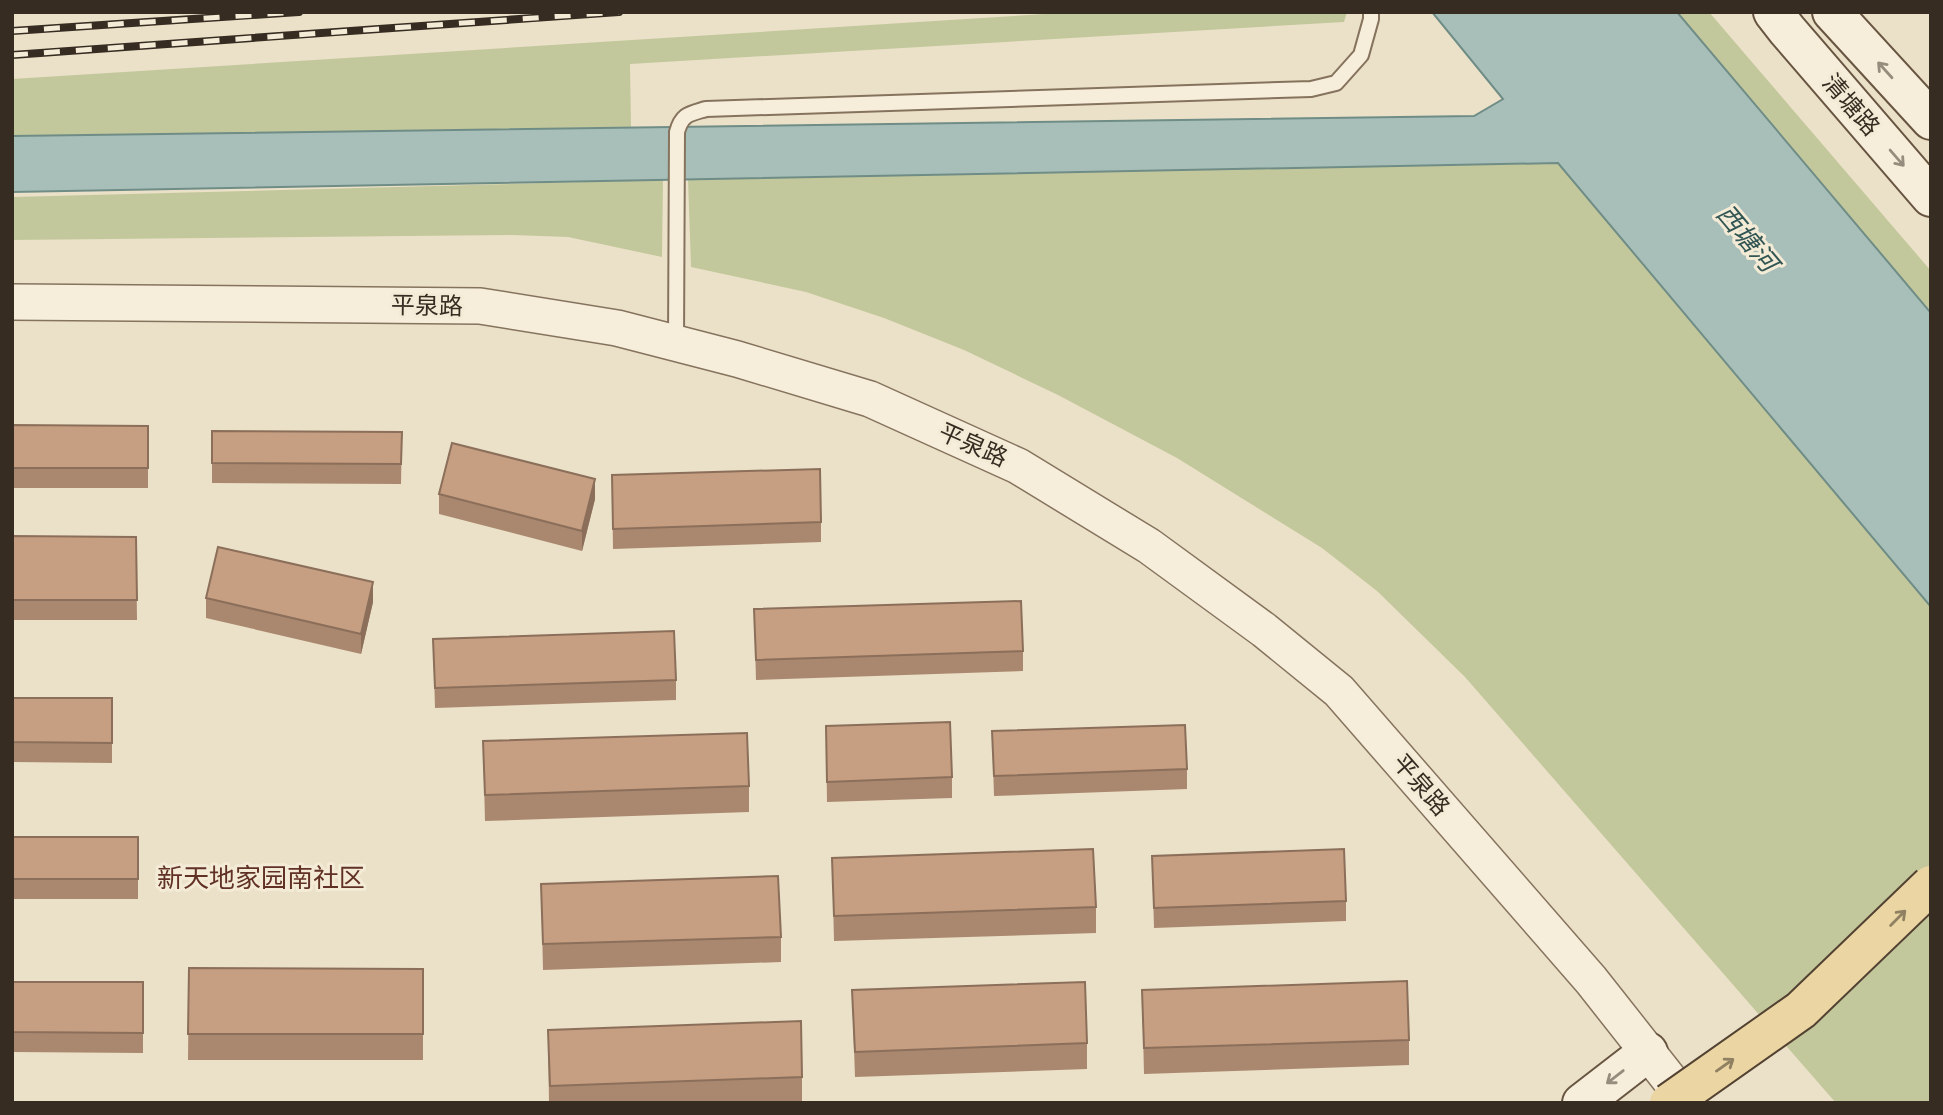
<svg xmlns="http://www.w3.org/2000/svg" width="1943" height="1115" viewBox="0 0 1943 1115" font-family="'Noto Serif','Noto Sans SC',serif">
	<style>
		.green { fill: #c3c89c }
		.water { fill: #a8bfb9; stroke: #6f8d86; stroke-width: 2 }
		.lines { fill: none; stroke-linecap: round; stroke-linejoin: round }
		.service-casing { stroke: #85735e; stroke-width: 18 }
		.tertiary-casing { stroke: #85735e; stroke-width: 38 }
		.secondary-casing { stroke: #675541; stroke-width: 42 }
		.service { stroke: #f6eeda; stroke-width: 14 }
		.tertiary { stroke: #f6eeda; stroke-width: 35 }
		.secondary { stroke: #f6eeda; stroke-width: 38 }
		.rail-casing { stroke: #372c21; stroke-width: 8 }
		.rail { stroke: #f3ebd6; stroke-width: 5; stroke-dasharray: 16; stroke-linecap: butt }
		.primary-bridge-casing { stroke: #534232; stroke-width: 42; stroke-linecap: butt }
		.primary-bridge { stroke: #ead5a3; stroke-width: 38 }
		.wall { fill: #aa886f }
		.shaded-wall { fill: #8b6f5a }
		.building { fill: #c69e81; stroke: #8b6f5a; stroke-width: 2 }
		.oneway { stroke: #968d7e }
		.oneway2 { stroke: #908062 }
		.labels { text-anchor: middle; stroke-width: 6; stroke-linejoin: round; paint-order: stroke }
		.street-label { font-size: 24px; fill: #372c21; stroke: #f3ebd6 }
		.water-label { font-size: 26px; font-style: italic; fill: #315553; stroke: #f3ebd6 }
		.neighbourhood-label { font-size: 26px; fill: #603124; stroke: #f3ebd6 }
	</style>
	<rect width="100%" height="100%" fill="#ebe1c8"/>
	<path class="green" d="M 1077,12 L 1347,12 L 1344,22 L 630,64 L 631,127 L 12,136 L 12,79 Z
		M 1677,12 L 1709,12 L 1931,271 L 1931,313 Z
		M 1558,163 L 1931,607 L 1931,1103 L 1836,1103 L 1465,677 L 1377,591 L 1322,548 L 1177,458 L 1058,395 L 964,350 L 884,318 L 806,292 L 691,267 L 688,179 Z
		M 663,180 L 662,257 L 568,237 L 513,235 L 12,240 L 12,197 Z"/>
	<path class="water" d="M 1432,12 L 1677,12 L 1931,313 L 1931,607 L 1558,163 L 12,192 L 12,136 L 1474,116 L 1503,99 Z"/>
	<g class="lines">
		<defs>
			<path id="service" d="M 676,342 L 677,132 C 682,114 689,114 706,109 L 1311,89 L 1336,83 L 1361,55 L 1371,19 L 1371,12"/>
			<path id="tertiary" d="M 12,302 L 480,306 L 617,328 L 737,359 L 870,399 L 1018,466 L 1149,546 L 1264,630 L 1339,691 L 1591,980 L 1688,1103"/>
			<path id="secondary" d="M 1773,12 L 1787,30 L 1931,197
				M 1832,12 L 1931,120
				M 1582,1103 L 1648,1052"/>
		</defs>
		<use href="#service" class="service-casing"/>
		<use href="#tertiary" class="tertiary-casing"/>
		<use href="#secondary" class="secondary-casing"/>
		<use href="#service" class="service"/>
		<use href="#tertiary" class="tertiary"/>
		<use href="#secondary" class="secondary"/>
		<defs>
			<path id="rail" d="M 12,31 L 299,12
				M 12,55 L 619,12"/>
		</defs>
		<use href="#rail" class="rail-casing"/>
		<use href="#rail" class="rail"/>
		<defs>
			<path id="primary-bridge" d="M 1669,1103 L 1801,1010 L 1931,885"/>
		</defs>
		<use href="#primary-bridge" class="primary-bridge-casing"/>
		<use href="#primary-bridge" class="primary-bridge"/>
	</g>
	<path class="wall" d="M 12,425 L 148,426 L 148,488 L 12,488 Z
		M 212,431 L 402,432 L 401,484 L 212,483 Z
		M 612,475 L 821,522 L 821,542 L 613,549 Z
		M 439,494 L 595,499 L 582,551 L 439,514 Z
		M 12,536 L 136,537 L 137,620 L 12,620 Z
		M 206,598 L 373,602 L 361,654 L 206,618 Z
		M 754,609 L 1023,651 L 1023,671 L 756,680 Z
		M 433,639 L 676,680 L 676,700 L 435,708 Z
		M 12,698 L 112,698 L 112,763 L 12,762 Z
		M 826,726 L 952,777 L 952,798 L 827,802 Z
		M 992,731 L 1187,769 L 1187,789 L 994,796 Z
		M 483,741 L 749,786 L 749,812 L 485,821 Z
		M 12,837 L 138,837 L 138,899 L 12,899 Z
		M 1152,856 L 1346,901 L 1346,921 L 1154,928 Z
		M 832,858 L 1096,907 L 1096,933 L 834,941 Z
		M 541,884 L 781,937 L 781,962 L 543,970 Z
		M 189,968 L 423,969 L 423,1060 L 188,1060 Z
		M 12,982 L 143,982 L 143,1053 L 12,1052 Z
		M 852,990 L 1087,1043 L 1087,1069 L 855,1077 Z
		M 1142,990 L 1409,1040 L 1409,1065 L 1144,1074 Z
		M 548,1030 L 802,1077 L 802,1103 L 549,1103 Z"/>
	<path class="shaded-wall" d="M 595,479 L 595,499 L 582,551 L 582,531 Z
		M 373,582 L 373,602 L 361,654 L 361,634 Z"/>
	<path class="building" d="M 12,425 L 148,426 L 148,468 L 12,468 Z
		M 212,431 L 402,432 L 401,464 L 212,463 Z
		M 452,443 L 595,479 L 582,531 L 439,494 Z
		M 820,469 L 821,522 L 613,529 L 612,475 Z
		M 12,536 L 136,537 L 137,600 L 12,600 Z
		M 218,547 L 373,582 L 361,634 L 206,598 Z
		M 1021,601 L 1023,651 L 756,660 L 754,609 Z
		M 674,631 L 676,680 L 435,688 L 433,639 Z
		M 12,698 L 112,698 L 112,743 L 12,742 Z
		M 950,722 L 952,777 L 827,782 L 826,726 Z
		M 1185,725 L 1187,769 L 994,776 L 992,731 Z
		M 747,733 L 749,786 L 485,795 L 483,741 Z
		M 12,837 L 138,837 L 138,879 L 12,879 Z
		M 1093,849 L 1096,907 L 834,916 L 832,858 Z
		M 1344,849 L 1346,901 L 1154,908 L 1152,856 Z
		M 778,876 L 781,937 L 543,944 L 541,884 Z
		M 189,968 L 423,969 L 423,1034 L 188,1034 Z
		M 1407,981 L 1409,1040 L 1144,1048 L 1142,990 Z
		M 12,982 L 143,982 L 143,1033 L 12,1032 Z
		M 1085,982 L 1087,1043 L 855,1052 L 852,990 Z
		M 801,1021 L 802,1077 L 550,1086 L 548,1030 Z"/>
	<defs><path id="oneway-shaft" d="M-6 0H5M1.5-3L5.5 0L1.5 3" fill="none" stroke-width="1.6" stroke-linecap="round" stroke-linejoin="round" transform="scale(1.75)"/></defs>
	<g class="oneway">
		<use href="#oneway-shaft" transform="translate(1885 70) rotate(-132)"/>
		<use href="#oneway-shaft" transform="translate(1897 158) rotate(49)"/>
		<use href="#oneway-shaft" transform="translate(1615 1077) rotate(142)"/>
	</g>
	<g class="oneway2">
		<use href="#oneway-shaft" transform="translate(1898 918) rotate(-45)"/>
		<use href="#oneway-shaft" transform="translate(1725 1065) rotate(-35)"/>
	</g>
	<g class="labels">
		<g class="street-label">
			<text transform="translate(1851 105) rotate(49)" y="8">清塘路</text>
			<text transform="translate(427 306) rotate(1)" y="8">平泉路</text>
			<text transform="translate(973 445) rotate(24)" y="8">平泉路</text>
			<text transform="translate(1421 785) rotate(49)" y="8">平泉路</text>
		</g>
		<g class="water-label">
			<text transform="translate(1747 238) rotate(50)" y="9">西塘河</text>
		</g>
		<g class="neighbourhood-label">
			<text x="261" y="887">新天地家园南社区</text>
		</g>
	</g>
	<rect width="1943" height="1115" fill="none" stroke="#372c21" stroke-width="28"/>
</svg>
